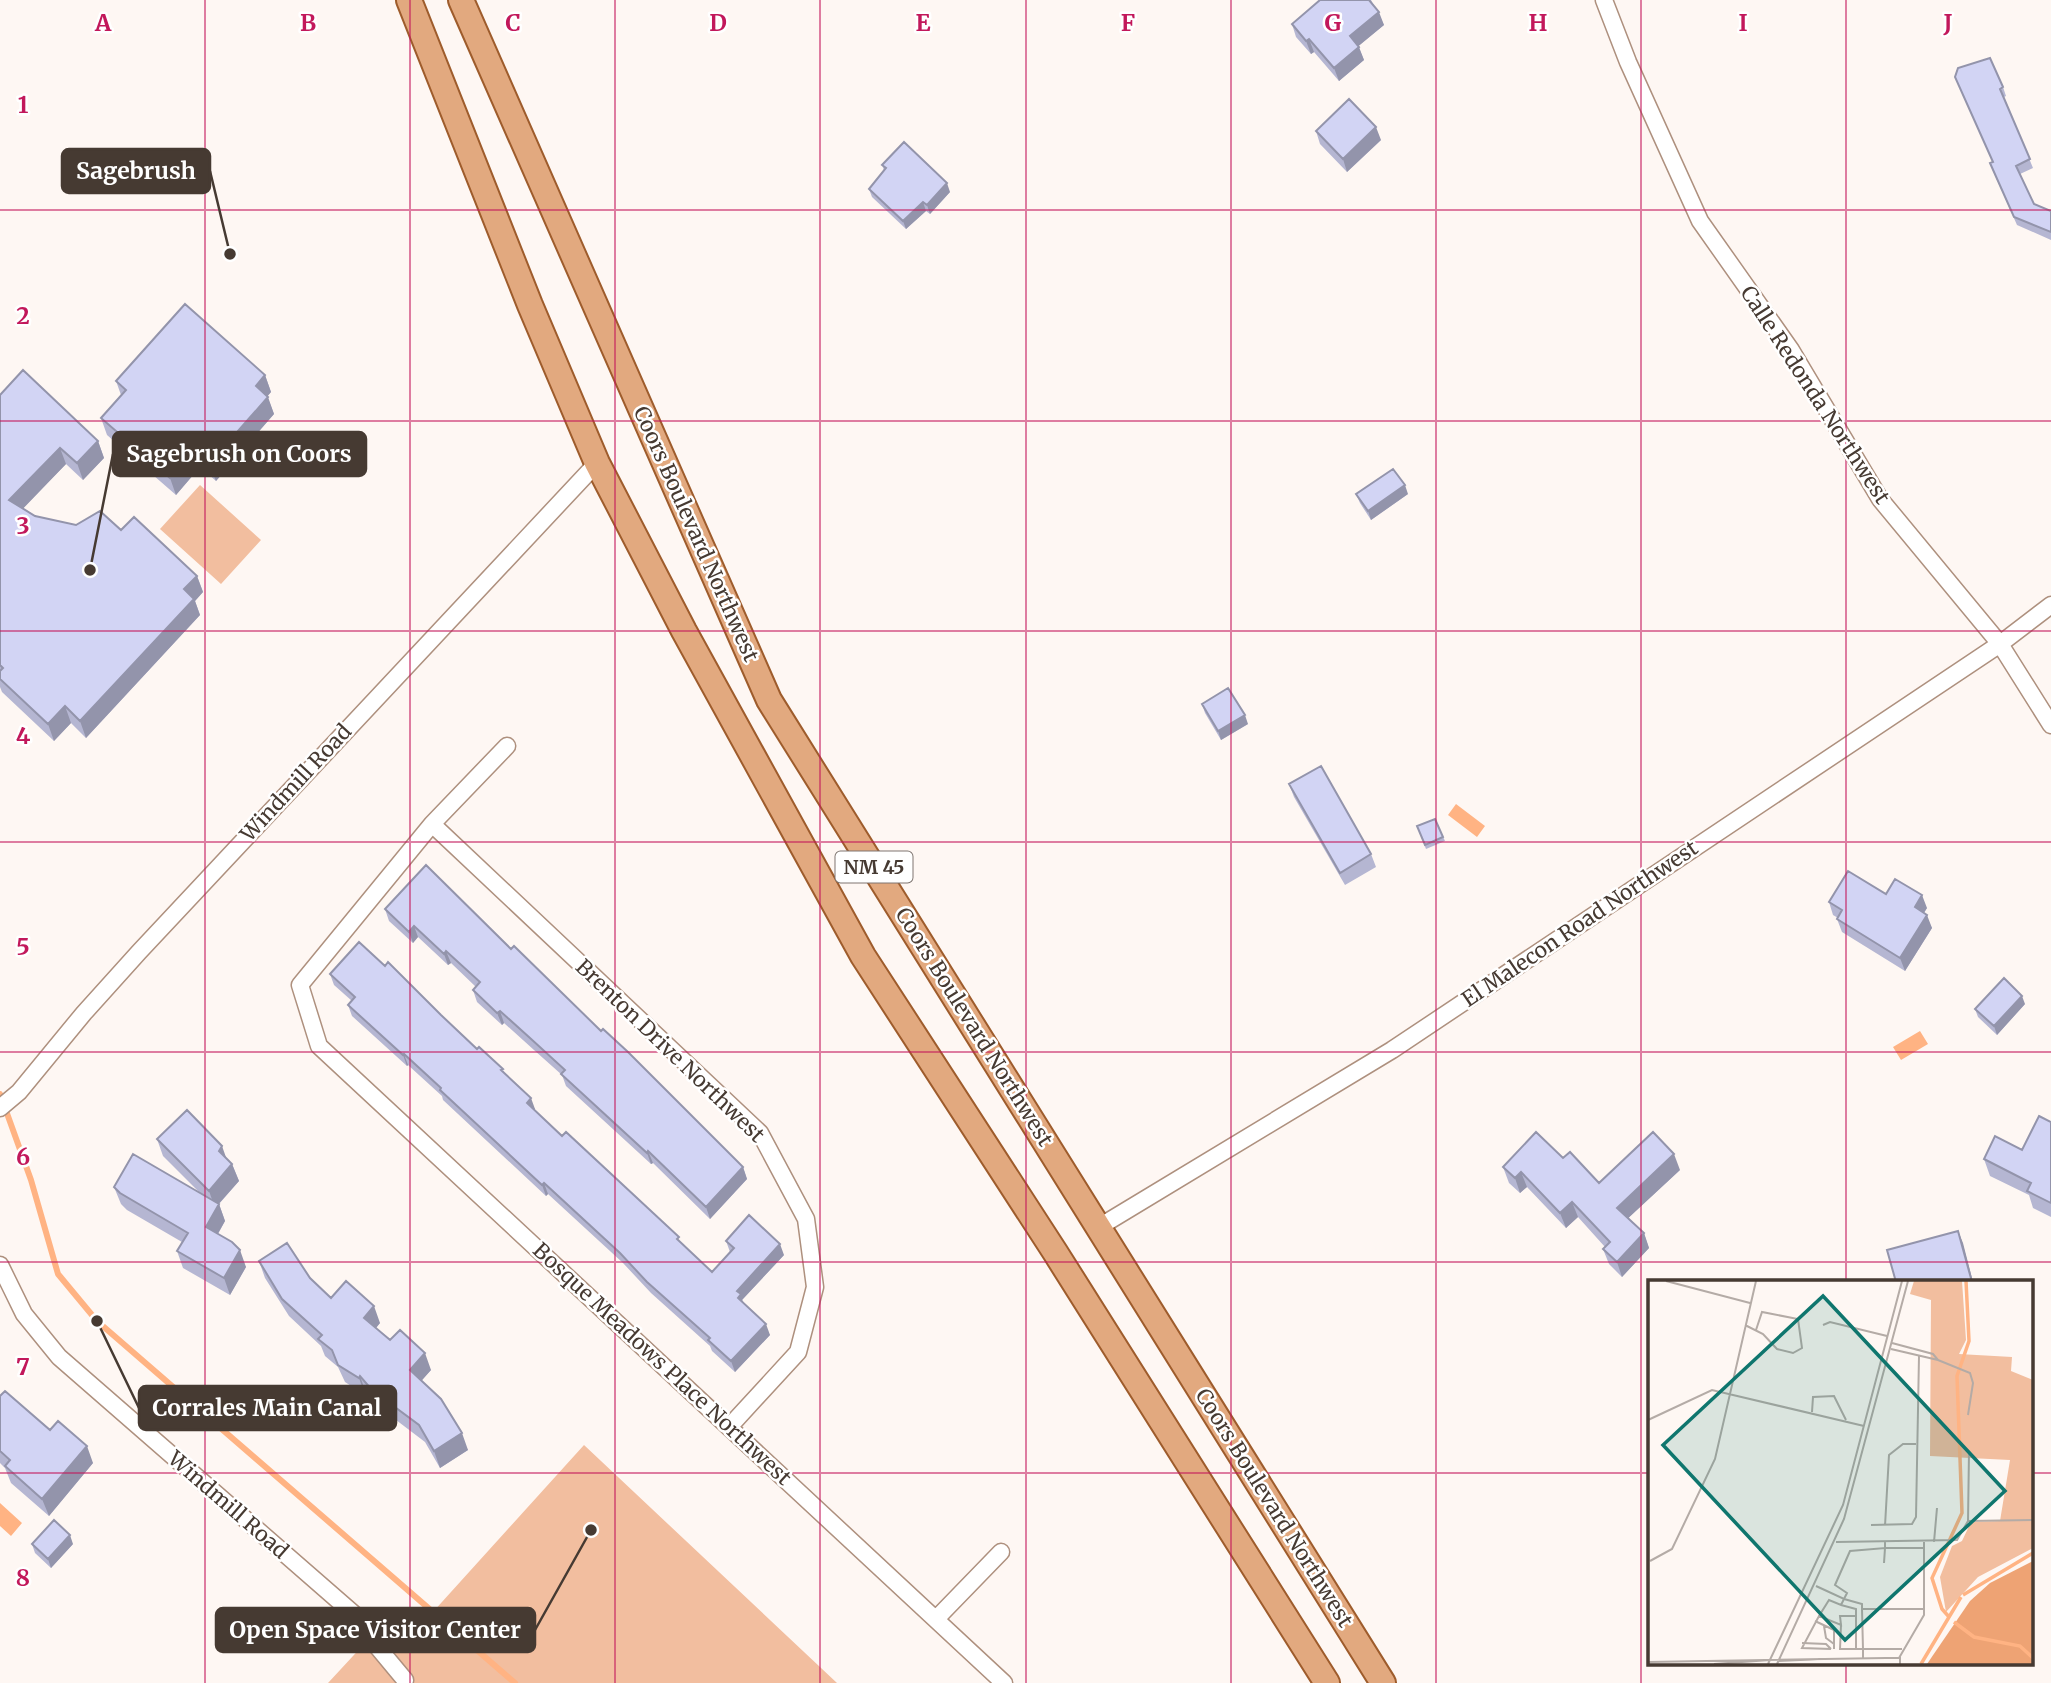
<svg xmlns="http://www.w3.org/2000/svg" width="2051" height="1683" viewBox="0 0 2051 1683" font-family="Merriweather,serif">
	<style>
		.green { fill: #f2be9f }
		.water { fill: #ffb383 }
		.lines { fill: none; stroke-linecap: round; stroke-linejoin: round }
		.stream { stroke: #ffb383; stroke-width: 6 }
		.minor-casing { stroke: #ae907e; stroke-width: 19 }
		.primary-casing { stroke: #9e5c2c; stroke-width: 28 }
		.minor { stroke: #fff; stroke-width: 16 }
		.primary { stroke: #e2a97f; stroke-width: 24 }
		.wall { fill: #b5b6d2 }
		.shaded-wall { fill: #9394ab }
		.building { fill: #d2d4f4; stroke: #9394ab; stroke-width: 2 }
		.grid { fill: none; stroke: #c2185b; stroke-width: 2; stroke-opacity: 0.55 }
		.labels { text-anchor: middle; stroke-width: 5; stroke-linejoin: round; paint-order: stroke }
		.shield { fill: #fff; stroke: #7e7570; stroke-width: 2 }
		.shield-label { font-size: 19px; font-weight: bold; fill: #463a32 }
		.street-label { font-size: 21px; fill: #463a32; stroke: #fff }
		.inset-river { fill: none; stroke: #ffb383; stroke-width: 3.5 }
		.inset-road { fill: none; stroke: #b4aba6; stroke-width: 2 }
		.view { fill: #0f766e; fill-opacity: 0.15; stroke: #0f766e; stroke-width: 3.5 }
		.inset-edge { fill: none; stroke: #463a32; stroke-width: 3.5 }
		.grid-label { font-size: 23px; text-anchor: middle; font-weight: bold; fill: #c2185b; stroke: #fff; stroke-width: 5; stroke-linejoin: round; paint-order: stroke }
		.leader { fill: none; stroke: #463a32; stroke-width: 2.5 }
		.callout-dot { fill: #463a32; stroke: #fff; stroke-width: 2.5 }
		.callout { fill: #463a32; stroke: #463a32; stroke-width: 2.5 }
		.callout-label { font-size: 23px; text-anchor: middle; font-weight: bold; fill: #fff }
	</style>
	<rect width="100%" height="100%" fill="#fef7f3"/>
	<path class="green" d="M 200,485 L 261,540 L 221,584 L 160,529 Z
		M 584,1445 L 837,1683 L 328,1683 L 390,1616 L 413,1634 Z"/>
	<path class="water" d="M 1456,804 L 1485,826 L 1477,837 L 1448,815 Z
		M 1920,1031 L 1928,1044 L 1901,1060 L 1893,1047 Z
		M 0,1503 L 22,1523 L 11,1536 L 0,1526 Z"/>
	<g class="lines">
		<path class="stream" d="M 0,1094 L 31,1180 L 58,1274 L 97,1321 L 515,1683"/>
		<defs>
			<path id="minor" d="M 1604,0 L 1628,62 L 1700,221 L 1791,350 L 1880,499 L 2000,644 L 2051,725
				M 507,746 L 432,824 L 300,985 L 319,1046 L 1004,1683
				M 432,824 L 760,1133 L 806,1219 L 815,1287 L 798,1352 L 730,1426
				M 0,1108 L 19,1092 L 84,1013 L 139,952 L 597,463
				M 1099,1227 L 1392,1050 L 2000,644 L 2051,605
				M 0,1265 L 24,1314 L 59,1357 L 355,1615 L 365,1632 L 405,1680
				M 936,1619 L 1001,1552"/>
			<path id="primary" d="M 409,0 L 530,305 L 597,463 L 684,631 L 863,956 L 1055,1252 L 1327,1683
				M 461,0 L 769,700 L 1383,1683"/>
		</defs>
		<use href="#minor" class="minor-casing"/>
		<use href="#primary" class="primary-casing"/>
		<use href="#minor" class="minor"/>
		<use href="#primary" class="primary"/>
	</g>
	<path class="wall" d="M 1320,0 L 1371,0 L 1384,25 L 1358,46 L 1364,60 L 1339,81 L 1314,52 L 1311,54 L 1296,37 L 1292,24 Z
		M 1955,77 L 2003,87 L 2006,96 L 2004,97 L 2033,168 L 2020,174 L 2034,204 L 2051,211 L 2051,240 L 2017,225 L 1993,171 L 1990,163 L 1993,162 Z
		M 1316,131 L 1381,140 L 1347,172 L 1320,144 Z
		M 882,165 L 950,192 L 930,214 L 926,211 L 906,229 L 872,197 L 869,189 L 884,170 Z
		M 265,375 L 271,392 L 267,396 L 274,414 L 216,481 L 200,467 L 176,495 L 107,435 L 101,418 L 121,395 L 116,381 Z
		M 0,395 L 98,441 L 104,458 L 83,480 L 66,464 L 23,508 L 35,516 L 76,525 L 121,530 L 197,576 L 203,592 L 195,601 L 200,615 L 86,738 L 71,723 L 54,741 L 2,692 L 0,687 Z
		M 1356,494 L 1408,494 L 1371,520 L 1360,503 Z
		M 1202,704 L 1248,724 L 1221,740 L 1205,713 Z
		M 1289,784 L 1371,854 L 1376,867 L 1345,885 L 1294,797 Z
		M 1435,819 L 1445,841 L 1426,849 L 1417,826 Z
		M 1886,894 L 1927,908 L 1924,913 L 1932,928 L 1905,971 L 1842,932 L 1837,919 L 1838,918 L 1833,915 L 1829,902 Z
		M 385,909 L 511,949 L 743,1167 L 747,1179 L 710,1219 L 653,1163 L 651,1164 L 566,1086 L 562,1075 L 534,1050 L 504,1023 L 502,1025 L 477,1002 L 473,990 L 476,987 L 451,963 L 448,965 L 418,937 L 413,943 L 389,921 Z
		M 385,966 L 441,1015 L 477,1049 L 503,1069 L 504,1073 L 535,1109 L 534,1110 L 712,1272 L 730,1252 L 726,1241 L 784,1255 L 742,1300 L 744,1303 L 770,1335 L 735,1372 L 712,1351 L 710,1346 L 651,1293 L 623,1263 L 548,1194 L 546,1196 L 443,1100 L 442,1096 L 408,1065 L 407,1066 L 352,1016 L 348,1005 L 352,1001 L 334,985 L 330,974 Z
		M 2025,1004 L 1997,1035 L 1978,1017 L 1975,1009 Z
		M 2051,1122 L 2051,1217 L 2033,1208 L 2029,1195 L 1990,1176 L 1984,1159 L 2022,1150 Z
		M 157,1139 L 226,1158 L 232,1164 L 239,1181 L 219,1204 L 225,1221 L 218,1234 L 246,1267 L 230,1295 L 183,1268 L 177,1251 L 182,1242 L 127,1210 L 121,1204 L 114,1187 L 200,1193 L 163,1156 Z
		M 1563,1158 L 1599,1183 L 1680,1170 L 1628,1218 L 1644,1233 L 1649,1248 L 1622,1277 L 1609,1264 L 1603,1249 L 1605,1247 L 1578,1217 L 1566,1228 L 1527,1187 L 1520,1193 L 1509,1183 L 1503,1167 Z
		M 259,1261 L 310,1278 L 331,1298 L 380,1323 L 376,1328 L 431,1370 L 421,1381 L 468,1450 L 440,1468 L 425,1442 L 379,1407 L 366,1393 L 365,1395 L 345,1382 L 338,1367 L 325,1356 L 321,1346 L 289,1316 L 265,1278 Z
		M 0,1396 L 50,1430 L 93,1463 L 49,1516 L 11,1483 L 5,1468 L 0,1463 Z
		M 32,1544 L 73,1544 L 51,1568 L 35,1553 Z"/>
	<path class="shaded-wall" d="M 1379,12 L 1384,25 L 1355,49 L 1350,36 Z
		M 1309,39 L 1314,52 L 1311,54 L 1306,41 Z
		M 1359,47 L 1364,60 L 1339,81 L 1334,68 Z
		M 1376,127 L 1381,140 L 1347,172 L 1343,159 Z
		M 947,183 L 950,192 L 930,214 L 927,205 Z
		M 923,202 L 926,211 L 906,229 L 903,221 Z
		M 265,375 L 271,392 L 262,403 L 256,386 Z
		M 268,397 L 274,414 L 216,481 L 209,464 Z
		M 98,441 L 104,458 L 83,480 L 77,463 Z
		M 60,448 L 66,464 L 15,517 L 9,500 Z
		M 194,450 L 200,467 L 176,495 L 170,478 Z
		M 1405,485 L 1408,494 L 1371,520 L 1368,511 Z
		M 197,576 L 203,592 L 195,601 L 200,615 L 86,738 L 80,721 L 184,589 Z
		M 65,706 L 71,723 L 54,741 L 48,724 Z
		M 1245,715 L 1248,724 L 1221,740 L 1218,731 Z
		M 1922,895 L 1927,908 L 1919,920 L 1915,907 Z
		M 1927,915 L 1932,928 L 1905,971 L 1900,958 Z
		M 414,926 L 418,937 L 413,943 L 409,932 Z
		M 446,951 L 451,963 L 448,965 L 444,954 Z
		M 2022,996 L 2025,1004 L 1997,1035 L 1994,1026 Z
		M 500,1011 L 504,1023 L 502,1025 L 497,1013 Z
		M 404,1054 L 408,1065 L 407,1066 L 403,1055 Z
		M 531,1098 L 535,1109 L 531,1114 L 527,1103 Z
		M 222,1146 L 228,1163 L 219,1151 Z
		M 648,1151 L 653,1163 L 651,1164 L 647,1153 Z
		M 1674,1154 L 1680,1170 L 1623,1223 L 1617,1208 Z
		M 232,1164 L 239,1181 L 215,1208 L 209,1191 Z
		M 743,1167 L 747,1179 L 710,1219 L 706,1207 Z
		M 1521,1172 L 1527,1187 L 1520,1193 L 1515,1178 Z
		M 544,1183 L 548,1194 L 546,1196 L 542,1185 Z
		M 1572,1202 L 1578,1217 L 1566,1228 L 1560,1213 Z
		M 219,1204 L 225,1221 L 212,1244 L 206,1227 Z
		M 1958,1231 L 1963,1243 L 1973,1282 L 1972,1282 Z
		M 1644,1233 L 1649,1248 L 1622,1277 L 1617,1262 Z
		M 780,1244 L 784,1255 L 742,1300 L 745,1305 L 738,1298 L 737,1291 Z
		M 240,1250 L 246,1267 L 230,1295 L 224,1278 Z
		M 374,1306 L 380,1323 L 370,1335 L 364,1318 Z
		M 766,1324 L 770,1335 L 735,1372 L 731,1361 Z
		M 425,1353 L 431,1370 L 416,1387 L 410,1370 Z
		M 360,1376 L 366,1393 L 365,1395 L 359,1378 Z
		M 462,1433 L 468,1450 L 440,1468 L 434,1451 Z
		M 87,1446 L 93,1463 L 49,1516 L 42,1499 Z
		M 70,1535 L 73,1544 L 51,1568 L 48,1559 Z"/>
	<path class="building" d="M 1320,0 L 1369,0 L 1379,12 L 1350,36 L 1359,47 L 1334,68 L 1309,39 L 1306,41 L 1292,24 Z
		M 1990,58 L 2003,87 L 2000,89 L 2030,159 L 2016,166 L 2034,204 L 2051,211 L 2051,232 L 2014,217 L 1990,163 L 1993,162 L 1955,77 L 1958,68 Z
		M 1349,99 L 1376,127 L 1343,159 L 1316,131 Z
		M 904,142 L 947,183 L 927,205 L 923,202 L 903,221 L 869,189 L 886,168 L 882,165 Z
		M 185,304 L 265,375 L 256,386 L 268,397 L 209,464 L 194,450 L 170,478 L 101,418 L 126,390 L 116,381 Z
		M 23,370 L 98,441 L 77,463 L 60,448 L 9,500 L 35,516 L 76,525 L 100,511 L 121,530 L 134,517 L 197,576 L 184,589 L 194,599 L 80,721 L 65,706 L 48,724 L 0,679 L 0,671 L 3,668 L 0,665 L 0,395 Z
		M 1393,469 L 1405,485 L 1368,511 L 1356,494 Z
		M 1228,688 L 1245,715 L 1218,731 L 1202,704 Z
		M 1321,766 L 1371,854 L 1340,873 L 1289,784 Z
		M 1435,819 L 1443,837 L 1425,845 L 1417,826 Z
		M 426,865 L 511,949 L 514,946 L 601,1031 L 603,1029 L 628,1052 L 743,1167 L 706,1207 L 648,1151 L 647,1153 L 561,1074 L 565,1070 L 530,1038 L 500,1011 L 497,1013 L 473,990 L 480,982 L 446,951 L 444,954 L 414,926 L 409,932 L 385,909 Z
		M 1848,871 L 1886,894 L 1895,879 L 1922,895 L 1915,907 L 1927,915 L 1900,958 L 1837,919 L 1842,910 L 1829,902 Z
		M 359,942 L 385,966 L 388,962 L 441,1015 L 477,1049 L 479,1047 L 503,1069 L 501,1070 L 531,1098 L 527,1103 L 562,1136 L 566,1132 L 679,1237 L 677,1239 L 712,1272 L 734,1248 L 726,1241 L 749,1215 L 780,1244 L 737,1291 L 741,1294 L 738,1298 L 766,1324 L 731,1361 L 708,1340 L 710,1338 L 647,1282 L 620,1253 L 544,1183 L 542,1185 L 440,1090 L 441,1088 L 404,1054 L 403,1055 L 348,1005 L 355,997 L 330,974 Z
		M 2004,978 L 2022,996 L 1994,1026 L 1975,1009 Z
		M 187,1110 L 222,1146 L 219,1151 L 232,1164 L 209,1191 L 157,1139 Z
		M 2039,1116 L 2051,1122 L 2051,1203 L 2027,1191 L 2031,1183 L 1984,1159 L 1995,1136 L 2022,1150 Z
		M 1536,1132 L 1563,1158 L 1570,1152 L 1599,1183 L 1653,1132 L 1674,1154 L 1617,1208 L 1644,1233 L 1617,1262 L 1603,1249 L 1610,1242 L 1572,1202 L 1560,1213 L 1521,1172 L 1515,1178 L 1503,1167 Z
		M 133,1154 L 219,1204 L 206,1227 L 232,1242 L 240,1250 L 224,1278 L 177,1251 L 188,1233 L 120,1193 L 114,1187 Z
		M 1958,1231 L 1972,1282 L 1896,1282 L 1887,1250 Z
		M 287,1243 L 310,1278 L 331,1298 L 346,1281 L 374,1306 L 364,1318 L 390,1340 L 400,1330 L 425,1353 L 410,1370 L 441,1399 L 462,1433 L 434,1451 L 419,1425 L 372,1390 L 360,1376 L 359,1378 L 338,1365 L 332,1350 L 318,1339 L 322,1335 L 282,1299 L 259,1261 Z
		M 5,1391 L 50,1430 L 58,1421 L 87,1446 L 42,1499 L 5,1466 L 10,1460 L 0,1451 L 0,1396 Z
		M 54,1520 L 70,1535 L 48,1559 L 32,1544 Z"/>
	<path class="grid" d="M 205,0 L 205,1683M 410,0 L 410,1683M 615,0 L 615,1683M 820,0 L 820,1683M 1026,0 L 1026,1683M 1231,0 L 1231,1683M 1436,0 L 1436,1683M 1641,0 L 1641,1683M 1846,0 L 1846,1282M 0,210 L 2051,210M 0,421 L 2051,421M 0,631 L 2051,631M 0,842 L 2051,842M 0,1052 L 2051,1052M 0,1262 L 2051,1262M 0,1473 L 1650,1473M 2032,1473 L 2051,1473M 1846,1664 L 1846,1683"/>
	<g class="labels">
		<rect class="shield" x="835.5" y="851.5" width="77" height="31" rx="5"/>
		<g class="shield-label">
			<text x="874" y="874">NM 45</text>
		</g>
		<g class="street-label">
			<text transform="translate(1815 395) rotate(57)" y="7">Calle Redonda Northwest</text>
			<text transform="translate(696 534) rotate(66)" y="7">Coors Boulevard Northwest</text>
			<text transform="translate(296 783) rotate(-47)" y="7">Windmill Road</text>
			<text transform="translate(1580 924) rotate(-34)" y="7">El Malecon Road Northwest</text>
			<text transform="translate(974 1027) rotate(58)" y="7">Coors Boulevard Northwest</text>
			<text transform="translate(670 1051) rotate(44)" y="7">Brenton Drive Northwest</text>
			<text transform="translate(662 1364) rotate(43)" y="7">Bosque Meadows Place Northwest</text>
			<text transform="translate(228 1505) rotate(41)" y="7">Windmill Road</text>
			<text transform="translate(1274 1508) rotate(58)" y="7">Coors Boulevard Northwest</text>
		</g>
	</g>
	<g transform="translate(1648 1280)">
		<rect width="385" height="385" fill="#fef7f3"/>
		<path d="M 266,1 L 314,1 L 318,60 L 311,74 L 364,77 L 363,91 L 385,100 L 385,268 L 330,297 L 298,332 L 292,297 L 304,266 L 314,261 L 323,242 L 352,241 L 362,180 L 282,176 L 283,20 L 262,14 Z" fill="#f2be9f"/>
		<path d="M 385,281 L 385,384 L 279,384 L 322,321 L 342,303 Z" fill="#eea374"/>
		<path class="inset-river" d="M 315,315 L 385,273M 302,338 L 294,329 L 284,298 L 314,233 L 309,96 L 321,61 L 318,1M 306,342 L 326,357 L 372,366 L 385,378M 273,384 L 313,317"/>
		<path class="inset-road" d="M 18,1 L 102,23M 97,45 L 115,54 L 129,69 L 145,73 L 154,68 L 150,39 L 114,32 L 108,50M 175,45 L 182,42 L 239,56M 244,63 L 285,74 L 290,80M 243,69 L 290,80 L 322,93 L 325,103 L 320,135M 164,132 L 165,117 L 186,116 L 198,140M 0,140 L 64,110 L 216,146M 0,232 L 0,382M 320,241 L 385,240M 223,245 L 264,244 L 268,237 L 271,76M 237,246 L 241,175 L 255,164 L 268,164M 188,262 L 309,260 L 320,241 L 321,172M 237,262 L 237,268 L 276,268 L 276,262M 286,262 L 289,228M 2,281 L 24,269 L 67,179 L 108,1M 168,306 L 196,319 L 199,313 L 187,305 L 202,271 L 237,268 L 236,283M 193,325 L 208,329 L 208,336 L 192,336 L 193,345 L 171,336 L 181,320 L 193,325 L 196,319 L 214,324 L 214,329M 171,336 L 154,368 L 183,369M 167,341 L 186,350 L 186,369M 193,345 L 192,369 L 215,369 L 214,329 L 276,329M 176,346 L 178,358 L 186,364M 154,363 L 178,364 L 183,369M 208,369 L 208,336M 215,378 L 215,369 L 254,369M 251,378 L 276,335 L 276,268M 130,381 L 175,379M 0,382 L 238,378 L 252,378 L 252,384M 66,384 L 122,380M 120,384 L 195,225 L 254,1M 129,384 L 196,239 L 260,1"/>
		<path class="view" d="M 175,16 L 357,211 L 197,360 L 15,165 Z"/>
		<rect width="385" height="385" class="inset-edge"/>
	</g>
	<g class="grid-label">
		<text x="103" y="31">A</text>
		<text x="308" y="31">B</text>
		<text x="513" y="31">C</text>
		<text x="718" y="31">D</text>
		<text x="923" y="31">E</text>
		<text x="1128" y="31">F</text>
		<text x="1333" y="31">G</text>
		<text x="1538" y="31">H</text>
		<text x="1743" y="31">I</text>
		<text x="1948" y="31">J</text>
		<text x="23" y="113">1</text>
		<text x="23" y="324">2</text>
		<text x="23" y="534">3</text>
		<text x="23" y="744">4</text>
		<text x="23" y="955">5</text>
		<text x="23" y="1165">6</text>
		<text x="23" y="1375">7</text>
		<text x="23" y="1586">8</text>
	</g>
	<path class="leader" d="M230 254L210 171M90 570L113 454M97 1321L139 1408M591 1530L535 1630"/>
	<g class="callout-dot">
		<circle cx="230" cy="254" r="7"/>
		<circle cx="90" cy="570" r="7"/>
		<circle cx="97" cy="1321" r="7"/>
		<circle cx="591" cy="1530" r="7"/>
	</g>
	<g class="callout">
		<rect x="62" y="149" width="148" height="44" rx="7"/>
		<rect x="113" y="432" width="253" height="44" rx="7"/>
		<rect x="139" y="1386" width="257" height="44" rx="7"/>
		<rect x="216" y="1608" width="319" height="44" rx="7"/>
	</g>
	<g class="callout-label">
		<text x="136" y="179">Sagebrush</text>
		<text x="239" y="462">Sagebrush on Coors</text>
		<text x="267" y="1416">Corrales Main Canal</text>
		<text x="375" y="1638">Open Space Visitor Center</text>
	</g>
</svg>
